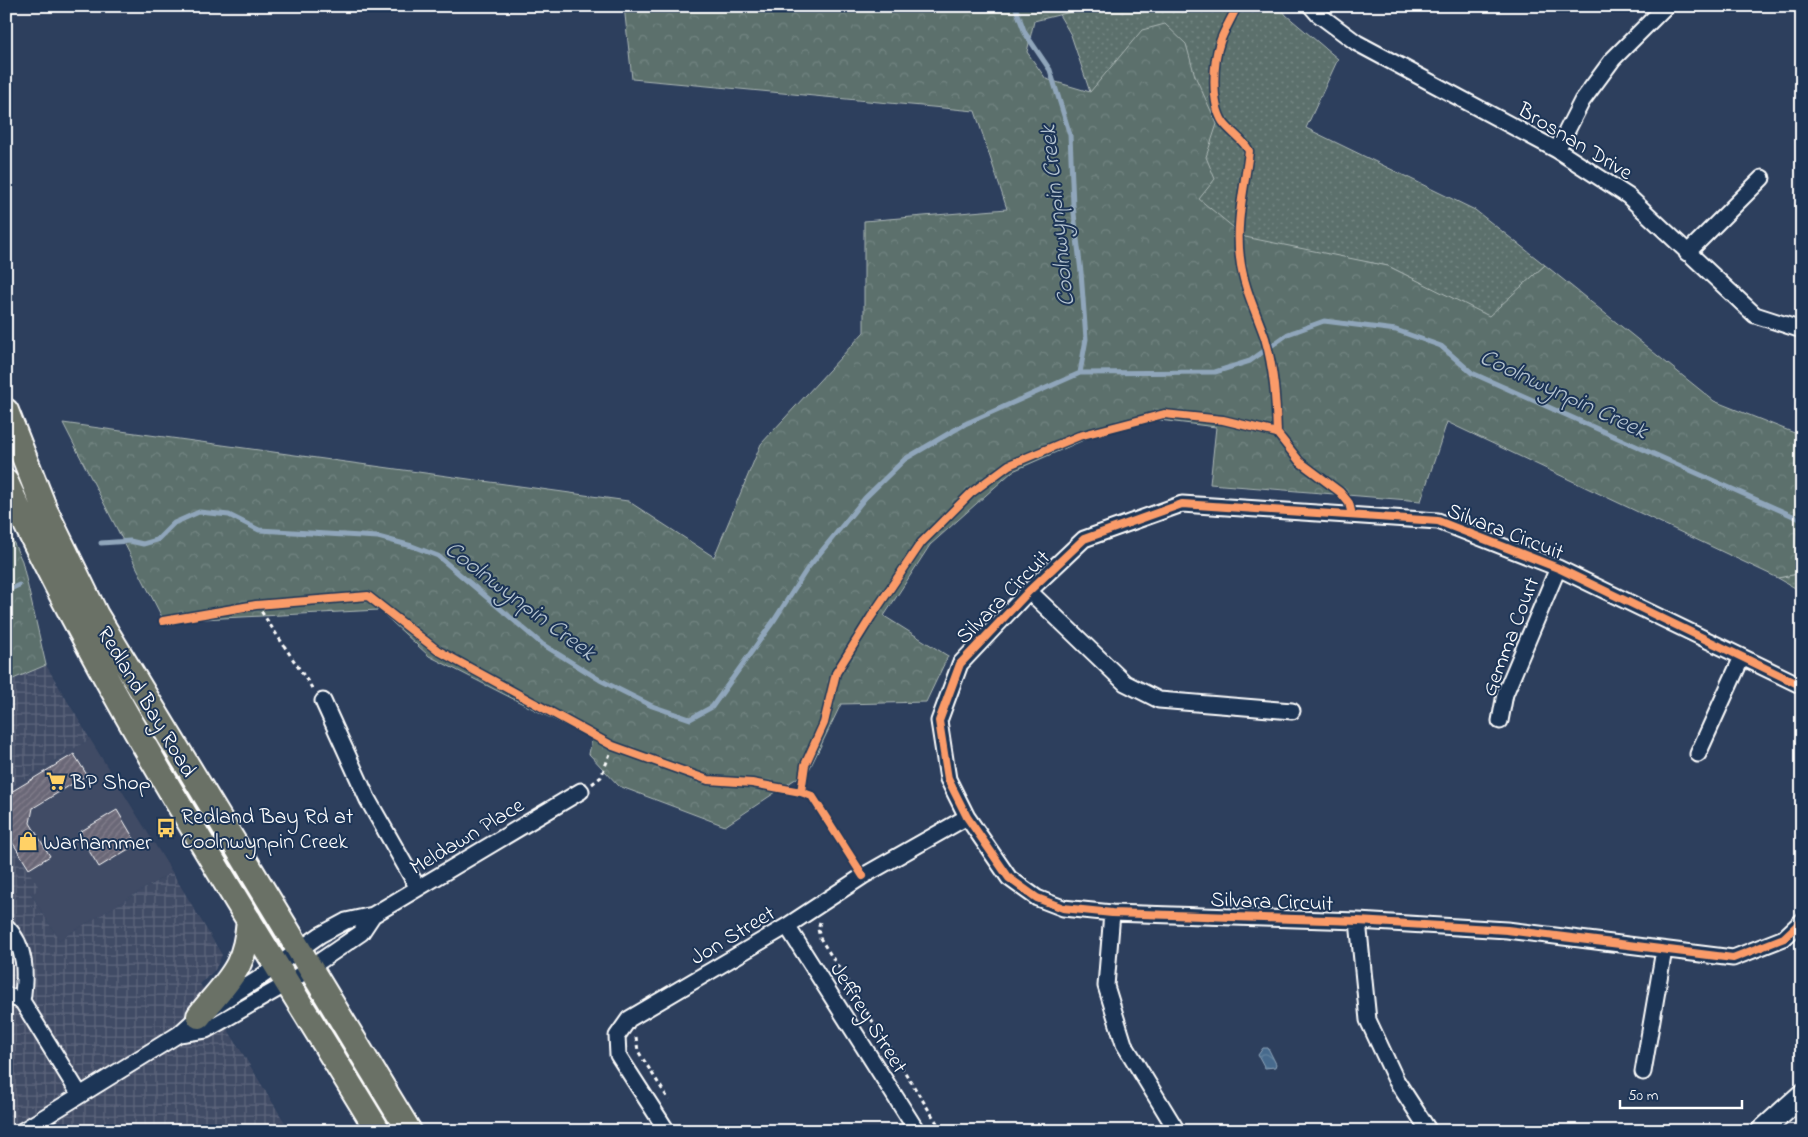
<svg xmlns="http://www.w3.org/2000/svg" width="1808" height="1137" viewBox="0 0 1808 1137" font-family="'Indie Flower',sans-serif">
	<style>
		.built { fill: #404b65 }
		.industrial { fill: url(#industrial-grid) }
		.green { fill: url(#green-dots); stroke: #adb8b6 }
		.forest { fill: url(#forest-crowns); stroke: #adb8b6 }
		.water { fill: url(#water-waves); stroke: #90a6bb }
		.lines { fill: none; stroke-linecap: round; stroke-linejoin: round }
		.stream { stroke: #90a6bb; stroke-width: 5 }
		.building { fill: url(#building-hatch); stroke: #fff }
		.minor-casing { stroke: #fff; stroke-width: 19 }
		.secondary-casing { stroke: #fff; stroke-width: 25 }
		.primary-casing { stroke: #fff; stroke-width: 28 }
		.path { stroke: #fff; stroke-width: 3; stroke-dasharray: 4 4; stroke-linecap: butt }
		.minor { stroke: #1d3557; stroke-width: 15 }
		.secondary { stroke: #1d3557; stroke-width: 21 }
		.primary { stroke: #6a7166; stroke-width: 24 }
		.cycleway-casing { stroke: #1d3557; stroke-width: 11 }
		.cycleway { stroke: #fa9b69; stroke-width: 8 }
		.labels { text-anchor: middle; stroke-width: 4; stroke-linejoin: round; paint-order: stroke }
		.street-label { font-size: 22px; fill: #fff; stroke: #1d3557 }
		.poi-label { font-size: 22px; fill: #fff; stroke: #1d3557; text-anchor: start }
		.water-label { font-size: 24px; font-style: italic; fill: #b5c4d1; stroke: #1d3557 }
	</style>
	<defs>
		<pattern id="industrial-grid" width="8" height="8" patternUnits="userSpaceOnUse" patternTransform="scale(1.25)"><rect width="8" height="8" fill="#404b65"/><path d="M0 4h8M4 0v8" fill="none" stroke="#5d667c"/></pattern>
		<pattern id="green-dots" width="8" height="8" patternUnits="userSpaceOnUse" patternTransform="scale(1.25)"><rect width="8" height="8" fill="#5b706c"/><path d="M2 2h.1M6 6h.1" fill="none" stroke="#748582" stroke-width="1.8" stroke-linecap="round"/></pattern>
		<pattern id="forest-crowns" width="20" height="18" patternUnits="userSpaceOnUse" patternTransform="scale(1.25)"><rect width="20" height="18" fill="#5b706c"/><path d="M2 6a3 3 0 1 1 6 0M12 15a3 3 0 1 1 6 0" fill="none" stroke="#748582"/></pattern>
		<pattern id="water-waves" width="16" height="10" patternUnits="userSpaceOnUse" patternTransform="scale(1.25)"><rect width="16" height="10" fill="#466b8d"/><path d="M0 5q4-4 8 0t8 0" fill="none" stroke="#62819e"/></pattern>
		<pattern id="building-hatch" width="6" height="6" patternUnits="userSpaceOnUse" patternTransform="scale(1.25)"><rect width="6" height="6" fill="#6b6777"/><path d="M-1 1l2-2M0 6l6-6M5 7l2-2" fill="none" stroke="#817e8b"/></pattern>
	</defs>
	<rect width="100%" height="100%" fill="#2d3f5d"/>
	<filter id="ink" filterUnits="userSpaceOnUse"><feTurbulence type="fractalNoise" baseFrequency=".02" numOctaves="2"/><feDisplacementMap in="SourceGraphic" scale="10" xChannelSelector="R" yChannelSelector="G"/><feConvolveMatrix kernelMatrix="1 2 1 2 8 2 1 2 1" color-interpolation-filters="sRGB"/></filter>
	<g filter="url(#ink)">
		<path class="built" d="M 90,739 L 172,872 L 59,940 L 31,894 L 39,889 L 6,835 L 6,790 Z"/>
		<path class="industrial" d="M 46,665 L 90,739 L 6,790 L 6,682 Z
			M 6,835 L 40,889 L 31,894 L 59,940 L 172,872 L 222,955 L 215,970 L 200,984 L 290,1131 L 6,1131 Z"/>
		<path class="green" d="M 1054,6 L 1280,6 L 1286,15 L 1338,59 L 1306,128 L 1475,210 L 1545,265 L 1489,317 L 1388,266 L 1107,214 L 1090,92 L 1071,35 Z
			M 1802,573 L 1802,592 L 1778,578 Z"/>
		<path class="forest" d="M 624,6 L 1095,6 L 1034,21 L 1027,52 L 1046,79 L 1090,92 L 1142,30 L 1165,24 L 1186,44 L 1195,76 L 1217,124 L 1206,157 L 1215,179 L 1199,199 L 1245,237 L 1388,266 L 1489,316 L 1545,265 L 1714,401 L 1802,436 L 1802,573 L 1778,578 L 1447,422 L 1421,501 L 1210,484 L 1216,427 L 1159,420 L 1095,435 L 1013,471 L 930,545 L 884,616 L 948,656 L 926,702 L 841,704 L 809,770 L 725,826 L 619,786 L 589,754 L 592,739 L 429,656 L 379,610 L 164,621 L 63,423 L 628,501 L 714,557 L 761,444 L 864,332 L 864,221 L 1007,209 L 975,111 L 632,79 Z
			M 6,526 L 22,561 L 46,665 L 6,682 Z"/>
		<path class="water" d="M 1263,1048 L 1268,1048 L 1276,1064 L 1275,1067 L 1265,1068 L 1258,1055 Z"/>
		<g class="lines">
			<path class="stream" d="M 1015,6 L 1025,33 L 1050,70 L 1070,135 L 1073,205 L 1081,272 L 1086,339 L 1080,373
				M 101,543 L 130,541 L 143,544 L 157,540 L 174,523 L 199,512 L 229,515 L 259,530 L 378,537 L 412,546 L 438,556 L 542,644 L 600,680 L 652,706 L 690,719 L 712,707 L 775,619 L 807,569 L 865,498 L 905,459 L 965,424 L 1080,373 L 1215,372 L 1250,361 L 1288,334 L 1324,321 L 1396,330 L 1441,346 L 1472,373 L 1802,520
				M 6,591 L 19,585"/>
		</g>
		<path class="building" d="M 74,754 L 87,775 L 33,808 L 30,823 L 50,856 L 29,869 L 6,832 L 6,795 Z
			M 117,810 L 137,844 L 99,867 L 78,833 Z"/>
		<g class="lines">
			<defs>
				<path id="minor" d="M 1311,6 L 1318,14 L 1357,43 L 1557,150 L 1628,196 L 1755,315 L 1802,330
					M 1557,150 L 1582,101 L 1613,59 L 1666,6
					M 1687,253 L 1762,178
					M 1029,591 L 1125,683 L 1159,700 L 1292,711
					M 1802,686 L 1558,568 L 1438,521 L 1182,504 L 1084,539 L 1029,591 L 960,664 L 939,721 L 948,779 L 967,817 L 1009,878 L 1037,898 L 1063,908 L 1112,913 L 1358,921 L 1507,930 L 1733,958 L 1784,938 L 1802,921
					M 323,701 L 368,800 L 418,888
					M 1500,721 L 1505,694 L 1558,568
					M 1698,754 L 1742,657
					M 1112,913 L 1106,986 L 1124,1044 L 1177,1131
					M 1358,921 L 1368,1020 L 1396,1080 L 1429,1131
					M 6,926 C 27,948 26,974 22,1001 L 6,995
					M 787,926 L 917,1131
					M 22,1001 L 80,1095
					M 179,1034 L 206,1030 L 288,983 L 361,933 L 373,915
					M 1643,1072 L 1664,950
					M 22,1131 L 179,1034 L 199,1016 L 258,979 L 320,935 L 346,921 L 373,915 L 581,791
					M 667,1131 L 618,1055 L 617,1036 L 629,1019 L 787,926 L 863,876 L 967,817"/>
				<path id="secondary" d="M 1762,1131 L 1802,1095"/>
				<path id="primary" d="M 6,411 L 45,510 L 96,615 L 409,1131
					M 6,482 C 111,709 249,918 378,1131
					M 199,1016 C 228,979 245,971 249,920"/>
			</defs>
			<use href="#minor" class="minor-casing"/>
			<use href="#secondary" class="secondary-casing"/>
			<use href="#primary" class="primary-casing"/>
			<path class="path" d="M 1237,6 C 1232,18 1224,30 1220,42 C 1213,62 1211,104 1223,122 C 1231,133 1243,139 1249,151 C 1245,186 1235,223 1240,258 C 1243,286 1256,312 1265,338 C 1274,369 1276,401 1277,433
				M 1245,183 L 1253,185
				M 257,605 L 314,691
				M 163,621 L 256,605 L 368,596 L 437,650 L 613,746 L 708,780 L 752,783 L 801,792 L 812,796 L 855,864
				M 592,784 L 601,777 L 613,746
				M 801,792 L 805,765 L 824,723 L 836,673 L 871,617 L 921,543 L 971,493 L 1009,465 L 1079,436 L 1164,414 L 1223,420 L 1277,433 L 1300,462 L 1340,492 L 1346,499
				M 820,922 L 818,929 L 820,938 L 942,1131
				M 636,1037 L 638,1051 L 669,1100"/>
			<use href="#minor" class="minor"/>
			<use href="#secondary" class="secondary"/>
			<use href="#primary" class="primary"/>
			<defs>
				<path id="cycleway" d="M 1237,6 C 1232,18 1224,30 1220,42 C 1213,62 1211,104 1223,122 C 1231,133 1243,139 1249,151 C 1245,186 1235,223 1240,258 C 1243,286 1256,312 1265,338 C 1274,369 1276,401 1277,433
					M 163,621 L 256,605 L 368,596 L 437,650 L 613,746 L 708,780 L 752,783 L 801,792 L 812,796 L 863,876
					M 1802,686 L 1558,568 L 1438,521 L 1182,504 L 1084,539 L 1029,591 L 960,664 L 939,721 L 948,779 L 967,817 L 1009,878 L 1037,898 L 1063,908 L 1112,913 L 1358,921 L 1507,930 L 1733,958 L 1784,938 L 1802,921
					M 801,792 L 805,765 L 824,723 L 836,673 L 871,617 L 921,543 L 971,493 L 1009,465 L 1079,436 L 1164,414 L 1223,420 L 1277,433 L 1300,462 L 1340,492 L 1349,503 L 1352,515"/>
			</defs>
			<use href="#cycleway" class="cycleway-casing"/>
			<use href="#cycleway" class="cycleway"/>
		</g>
	</g>
	<defs>
		<symbol id="supermarket-bare" viewBox="-9 -9 18 18"><path d="M-6-5.5h2.5l.6 2H6L4.5 2H-2.5L-4.4-4H-6ZM-1.5 3.2a1.3 1.3 0 1 0 .1 0ZM3 3.2a1.3 1.3 0 1 0 .1 0Z" fill="#ffd166" stroke="#1d3557" stroke-width="2.5" paint-order="stroke"/></symbol>
		<symbol id="bus-bare" viewBox="-9 -9 18 18"><path d="M-5-6H5V4H4V6H2V4H-2V6H-4V4H-5ZM-3.5-4V0h7V-4ZM-3.5 1.2v1.5H-2V1.2ZM2 1.2v1.5H3.5V1.2Z" fill="#ffd166" stroke="#1d3557" stroke-width="2.5" paint-order="stroke"/></symbol>
		<symbol id="shop-bare" viewBox="-9 -9 18 18"><path d="M-5-2.5h2.3a2.7 3.5 0 0 1 5.4 0H5L5.5 6h-11ZM-1.5-2.5h3a1.5 2.3 0 0 0-3 0Z" fill="#ffd166" stroke="#1d3557" stroke-width="2.5" paint-order="stroke"/></symbol>
	</defs>
	<g fill-rule="evenodd">
		<use href="#supermarket-bare" x="42" y="767" width="28" height="28"/>
		<use href="#bus-bare" x="152" y="814" width="28" height="28"/>
		<use href="#shop-bare" x="14" y="827" width="28" height="28"/>
	</g>
	<g class="labels">
		<g class="street-label">
			<text transform="translate(1576 140) rotate(31)" y="8">Brosnan Drive</text>
			<text transform="translate(1506 530) rotate(21)" y="8">Silvara Circuit</text>
			<text transform="translate(1002 596) rotate(-45)" y="8">Silvara Circuit</text>
			<text transform="translate(1509 636) rotate(-69)" y="8">Gemma Court</text>
			<text transform="translate(148 701) rotate(59)" y="8">Redland Bay Road</text>
			<text transform="translate(466 835) rotate(-31)" y="8">Meldawn Place</text>
			<text transform="translate(1272 900) rotate(2)" y="8">Silvara Circuit</text>
			<text transform="translate(732 934) rotate(-31)" y="8">Jon Street</text>
			<text transform="translate(870 1017) rotate(58)" y="8">Jeffrey Street</text>
		</g>
		<g class="poi-label">
			<text x="71" y="789">BP Shop</text>
			<text x="181" y="823">Redland Bay Rd at<tspan x="181" dy="25">Coolnwynpin Creek</tspan></text>
			<text x="43" y="849">Warhammer</text>
		</g>
		<g class="water-label">
			<text transform="translate(1056 216) rotate(-96)" y="8">Coolnwynpin Creek</text>
			<text transform="translate(1564 393) rotate(25)" y="8">Coolnwynpin Creek</text>
			<text transform="translate(521 600) rotate(37)" y="8">Coolnwynpin Creek</text>
		</g>
	</g>
	<rect width="1808" height="1137" fill="none" stroke="#1d3557" stroke-width="25"/>
	<rect x="12" y="12" width="1783" height="1112" fill="none" stroke="#fff" stroke-width="2" filter="url(#ink)"/>
	<path d="M1620 1100v8h122v-8" fill="none" stroke="#ffffff" stroke-width="2.5"/>
	<text x="1628" y="1100" font-size="15" fill="#ffffff" stroke="#1d3557" stroke-width="4" paint-order="stroke">50 m</text>
</svg>
